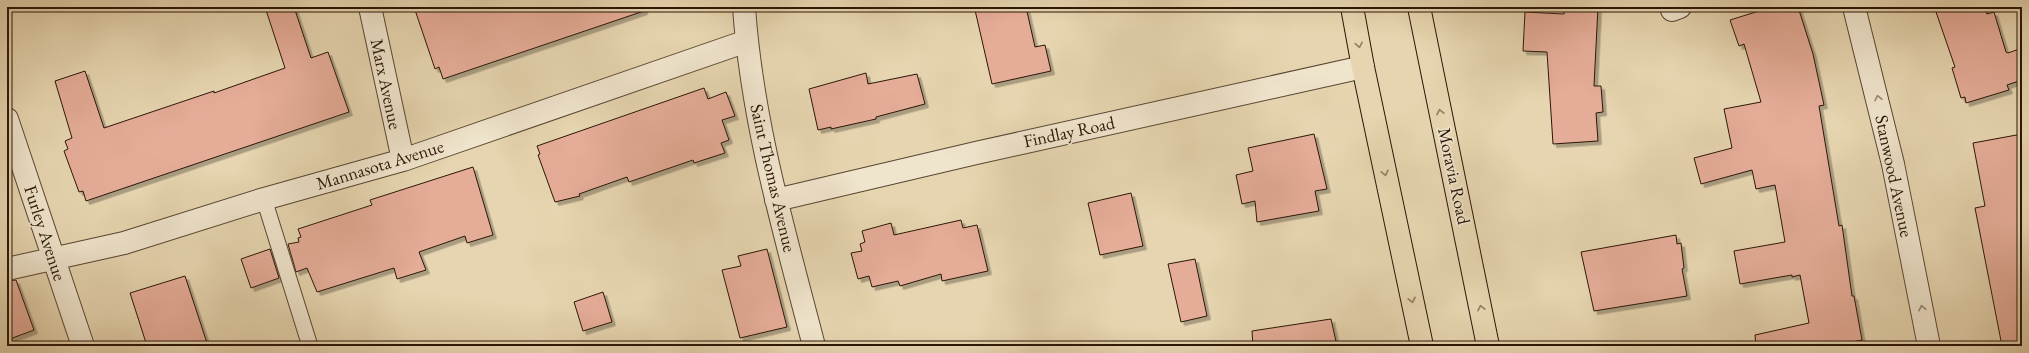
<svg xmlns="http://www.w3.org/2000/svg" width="2029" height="353" viewBox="0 0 2029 353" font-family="'EB Garamond',serif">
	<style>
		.building { fill: #e5ac98; stroke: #2a1607; filter: url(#shadow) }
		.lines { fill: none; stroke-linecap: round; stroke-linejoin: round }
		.service-casing { stroke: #594631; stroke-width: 17 }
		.minor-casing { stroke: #594631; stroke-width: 24 }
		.primary-casing { stroke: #2a1607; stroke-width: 24 }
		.service { stroke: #efe4cc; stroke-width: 15 }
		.minor { stroke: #efe4cc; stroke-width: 22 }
		.primary { stroke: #e6d5b0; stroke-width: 22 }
		.oneway { stroke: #917f64 }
		.oneway2 { stroke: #968773 }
		.labels { text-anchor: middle; stroke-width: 3.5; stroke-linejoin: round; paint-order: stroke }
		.street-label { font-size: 18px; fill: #2a1607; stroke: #efe4cc }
	</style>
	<defs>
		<filter id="shadow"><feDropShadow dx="3.5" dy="3.5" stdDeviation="0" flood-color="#0004"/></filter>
	</defs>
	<rect width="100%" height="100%" fill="#e6d5b0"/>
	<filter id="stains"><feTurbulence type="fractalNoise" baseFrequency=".005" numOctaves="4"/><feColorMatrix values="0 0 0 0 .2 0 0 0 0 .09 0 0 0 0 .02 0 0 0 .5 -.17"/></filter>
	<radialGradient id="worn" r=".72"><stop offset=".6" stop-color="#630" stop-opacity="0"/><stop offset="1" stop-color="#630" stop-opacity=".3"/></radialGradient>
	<path class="building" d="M 265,7 L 294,7 L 311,58 L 328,52 L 349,112 L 86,201 L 83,191 L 79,192 L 64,151 L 68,149 L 65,141 L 72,138 L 55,81 L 85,71 L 104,128 L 214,91 L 214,93 L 285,68 Z
		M 414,7 L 644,7 L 644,11 L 443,79 L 439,67 L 435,69 Z
		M 991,7 L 1026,7 L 1035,47 L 1045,45 L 1051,71 L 992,84 L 975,10 Z
		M 1564,7 L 1598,7 L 1594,86 L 1601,86 L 1603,112 L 1596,113 L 1598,141 L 1553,144 L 1547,52 L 1523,51 L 1525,12 L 1564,14 Z
		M 1772,7 L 1798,7 L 1813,54 L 1824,105 L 1819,106 L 1839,226 L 1842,225 L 1852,296 L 1854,296 L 1862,340 L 1832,346 L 1756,346 L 1755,335 L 1809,323 L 1800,275 L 1792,277 L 1792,275 L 1740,284 L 1734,251 L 1785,242 L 1775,185 L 1756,189 L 1752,170 L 1701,184 L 1694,158 L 1732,148 L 1724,109 L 1761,102 L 1744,44 L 1739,46 L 1730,20 Z
		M 1951,7 L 1984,7 L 1987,14 L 1994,12 L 2006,52 L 2008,53 L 2022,48 L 2022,80 L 2007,85 L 2009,90 L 1966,103 L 1965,97 L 1961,98 L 1952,68 L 1955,67 L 1936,12 Z
		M 866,73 L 868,84 L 917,74 L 925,104 L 876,117 L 876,119 L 831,129 L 831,127 L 818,130 L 809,89 Z
		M 704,88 L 708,99 L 726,92 L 735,116 L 722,120 L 729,140 L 721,143 L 725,153 L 694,163 L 693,160 L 629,182 L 627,177 L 579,194 L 580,196 L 555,202 L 538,155 L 540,154 L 537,146 Z
		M 1314,134 L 1327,189 L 1315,191 L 1319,211 L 1257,222 L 1255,201 L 1242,204 L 1236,175 L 1253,171 L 1248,148 Z
		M 2022,134 L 2022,346 L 2002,346 L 1975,208 L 1985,206 L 1973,143 Z
		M 473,167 L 493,235 L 467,243 L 465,236 L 419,252 L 426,270 L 397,279 L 394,268 L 317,292 L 307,268 L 296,272 L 288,244 L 299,242 L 298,238 L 301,237 L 298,229 L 372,205 L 370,200 Z
		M 1131,193 L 1143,246 L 1100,255 L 1088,203 Z
		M 961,220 L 963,228 L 977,225 L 988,271 L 942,281 L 941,274 L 900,286 L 898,281 L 872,287 L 869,276 L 858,279 L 851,253 L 862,251 L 860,244 L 865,242 L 862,231 L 891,223 L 894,235 Z
		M 1676,235 L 1677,244 L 1681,243 L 1684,268 L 1682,269 L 1687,296 L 1594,311 L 1581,252 Z
		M 270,249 L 279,278 L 251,288 L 241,259 Z
		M 767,249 L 787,327 L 740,338 L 722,270 L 741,266 L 738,256 Z
		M 1195,259 L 1207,316 L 1181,322 L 1168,264 Z
		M 185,276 L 208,346 L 147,346 L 130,293 Z
		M 16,280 L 34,330 L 7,340 L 7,281 Z
		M 603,292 L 612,322 L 583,331 L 574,302 Z
		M 1331,319 L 1337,346 L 1253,346 L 1252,331 Z"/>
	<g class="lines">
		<defs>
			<path id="service" d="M 264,199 L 310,346"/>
			<path id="minor" d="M 370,7 L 403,160
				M 744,7 C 752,123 785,234 814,346
				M 1854,7 L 1893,164 L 1929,346
				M 1672,10 L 1680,7
				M 7,119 L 83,346
				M 776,200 L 976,153 L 1363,67
				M 7,269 L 124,243 L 264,199 L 403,160 L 747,41"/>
			<path id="primary" d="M 1352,7 L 1363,67 L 1422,346
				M 1419,7 L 1488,346"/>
		</defs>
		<use href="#service" class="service-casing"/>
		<use href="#minor" class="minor-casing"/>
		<use href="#primary" class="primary-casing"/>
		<use href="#service" class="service"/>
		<use href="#minor" class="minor"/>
		<use href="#primary" class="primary"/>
	</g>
	<defs><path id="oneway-chevron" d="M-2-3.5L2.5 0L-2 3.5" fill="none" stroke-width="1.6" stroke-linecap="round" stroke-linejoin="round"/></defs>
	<g class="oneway">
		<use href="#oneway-chevron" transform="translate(1359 45) rotate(80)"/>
		<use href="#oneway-chevron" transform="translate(1440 112) rotate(-102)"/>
		<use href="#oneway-chevron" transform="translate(1385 173) rotate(78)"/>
		<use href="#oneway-chevron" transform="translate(1412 300) rotate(78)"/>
		<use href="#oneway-chevron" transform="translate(1481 308) rotate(-102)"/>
	</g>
	<g class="oneway2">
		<use href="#oneway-chevron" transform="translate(1878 98) rotate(-103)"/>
		<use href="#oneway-chevron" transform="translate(1922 308) rotate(-101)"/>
	</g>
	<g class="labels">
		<g class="street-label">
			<text transform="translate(386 84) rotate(78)" y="6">Marx Avenue</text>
			<text transform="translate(1069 132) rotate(-12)" y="6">Findlay Road</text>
			<text transform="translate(380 165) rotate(-17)" y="6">Mannasota Avenue</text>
			<text transform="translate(1454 176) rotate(78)" y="6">Moravia Road</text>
			<text transform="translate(1894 176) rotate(78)" y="6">Stanwood Avenue</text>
			<text transform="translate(773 178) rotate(77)" y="6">Saint Thomas Avenue</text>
			<text transform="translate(45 233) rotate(72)" y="6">Furley Avenue</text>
		</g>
	</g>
	<rect width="2029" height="353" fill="none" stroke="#e6d5b0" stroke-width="24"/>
	<rect x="8" y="8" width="2013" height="337" fill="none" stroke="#2a1607" stroke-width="2"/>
	<rect x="12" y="12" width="2005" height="329" fill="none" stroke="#2a1607"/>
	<rect width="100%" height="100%" filter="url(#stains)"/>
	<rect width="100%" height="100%" fill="url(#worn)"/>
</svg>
